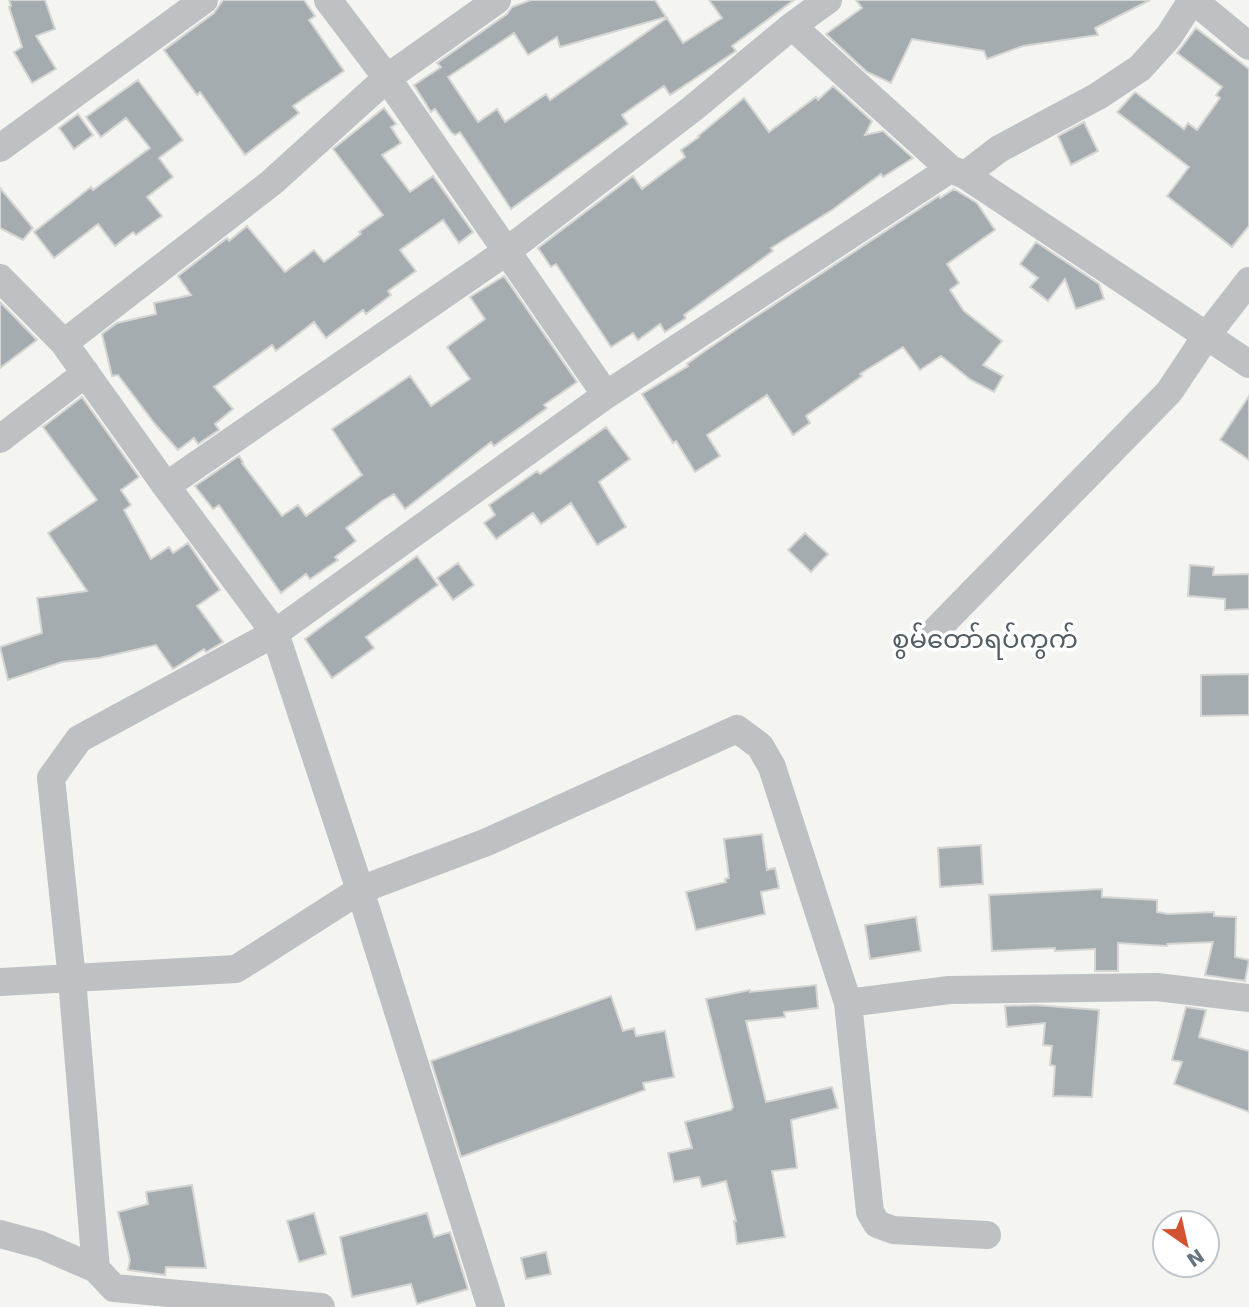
<svg xmlns="http://www.w3.org/2000/svg" width="1249" height="1307" viewBox="0 0 1249 1307" font-family="'DejaVu Sans','Noto Sans Myanmar',sans-serif">
	<style>
		.building { fill: #a4acb0; stroke: #d5d5d3; stroke-width: 2 }
		.lines { fill: none; stroke-linecap: round; stroke-linejoin: round }
		.minor { stroke: #bdc1c4; stroke-width: 28 }
		.labels { text-anchor: middle; stroke-width: 7; stroke-linejoin: round; paint-order: stroke }
		.quarter-label { font-size: 26px; fill: #525d64; stroke: #fff }
	</style>
	<rect width="100%" height="100%" fill="#f4f4f0"/>
	<path class="building" d="M 9,0 L 45,0 L 55,29 L 36,36 L 56,69 L 32,83 L 14,52 L 22,47 L 9,7 L 11,6 Z
		M 223,0 L 304,0 L 315,16 L 309,20 L 344,71 L 293,106 L 299,113 L 245,155 L 200,92 L 197,95 L 164,50 L 214,13 Z
		M 531,0 L 655,0 L 666,17 L 560,47 L 557,37 L 528,55 L 514,33 L 448,77 L 478,122 L 497,109 L 505,122 L 546,94 L 550,100 L 667,18 L 683,43 L 722,18 L 709,0 L 794,0 L 732,46 L 736,51 L 670,95 L 664,86 L 622,115 L 628,124 L 511,209 L 460,132 L 455,135 L 451,132 L 435,109 L 431,112 L 414,85 L 441,67 L 437,63 L 507,14 L 512,7 Z
		M 856,0 L 1150,0 L 1095,28 L 1098,35 L 1023,46 L 987,59 L 984,51 L 912,39 L 891,83 L 867,72 L 826,34 L 862,8 Z
		M 1196,28 L 1249,69 L 1249,226 L 1232,247 L 1167,196 L 1189,167 L 1117,112 L 1135,92 L 1184,129 L 1188,123 L 1197,130 L 1220,98 L 1216,95 L 1222,87 L 1177,53 Z
		M 138,80 L 183,140 L 159,158 L 173,177 L 147,197 L 162,216 L 136,235 L 133,232 L 115,246 L 98,224 L 54,258 L 34,232 L 91,187 L 93,190 L 150,148 L 126,118 L 101,137 L 86,117 Z
		M 833,86 L 872,121 L 865,135 L 883,131 L 913,158 L 883,177 L 881,174 L 832,210 L 771,248 L 773,251 L 684,315 L 686,318 L 665,332 L 660,324 L 638,340 L 633,333 L 611,347 L 556,264 L 551,267 L 538,248 L 633,176 L 642,189 L 685,157 L 681,150 L 699,137 L 698,136 L 744,98 L 769,132 L 816,97 L 818,100 Z
		M 384,108 L 396,124 L 391,127 L 401,143 L 382,155 L 410,192 L 433,176 L 473,232 L 459,243 L 443,220 L 400,250 L 416,271 L 388,291 L 391,295 L 366,314 L 363,310 L 326,338 L 314,322 L 276,351 L 272,345 L 214,387 L 233,409 L 215,424 L 219,430 L 198,444 L 194,438 L 178,450 L 155,424 L 118,375 L 112,376 L 102,334 L 117,323 L 156,314 L 154,303 L 191,295 L 178,276 L 227,238 L 229,241 L 247,226 L 285,272 L 314,250 L 324,262 L 361,234 L 359,232 L 383,215 L 333,149 Z
		M 78,114 L 93,135 L 74,149 L 59,128 Z
		M 1084,122 L 1098,151 L 1071,165 L 1058,136 Z
		M 0,188 L 33,228 L 23,240 L 0,228 Z
		M 954,189 L 977,203 L 995,230 L 947,264 L 959,283 L 950,290 L 964,311 L 1002,341 L 983,365 L 1003,376 L 994,392 L 971,380 L 941,356 L 920,370 L 903,347 L 860,374 L 862,376 L 806,416 L 810,423 L 793,435 L 767,395 L 707,435 L 720,456 L 695,472 L 676,441 L 673,443 L 642,394 L 688,366 L 687,364 L 702,353 L 746,323 L 939,196 L 940,198 Z
		M 1036,242 L 1099,284 L 1104,299 L 1076,309 L 1065,279 L 1048,301 L 1030,287 L 1038,278 L 1020,264 Z
		M 504,276 L 577,382 L 544,405 L 547,408 L 494,446 L 491,442 L 405,509 L 394,494 L 382,501 L 346,528 L 356,541 L 335,557 L 338,560 L 310,579 L 306,574 L 281,593 L 219,505 L 213,509 L 195,486 L 239,456 L 243,462 L 242,463 L 282,516 L 298,505 L 306,516 L 362,475 L 332,429 L 410,376 L 431,406 L 470,379 L 447,347 L 485,319 L 470,297 Z
		M 0,302 L 37,340 L 0,368 Z
		M 1249,396 L 1249,460 L 1220,440 Z
		M 82,397 L 139,477 L 121,490 L 131,505 L 124,510 L 151,559 L 169,547 L 173,553 L 188,543 L 220,590 L 197,606 L 223,642 L 206,652 L 204,649 L 173,669 L 156,645 L 99,658 L 62,662 L 8,680 L 0,647 L 42,633 L 37,598 L 87,591 L 48,533 L 97,500 L 43,427 Z
		M 606,427 L 630,459 L 599,482 L 626,527 L 597,545 L 571,503 L 541,524 L 533,513 L 496,539 L 484,523 L 495,515 L 489,505 L 537,471 L 540,474 Z
		M 805,533 L 828,554 L 811,572 L 788,550 Z
		M 417,556 L 438,585 L 366,637 L 374,648 L 332,678 L 305,639 Z
		M 458,563 L 474,585 L 453,600 L 437,578 Z
		M 1190,565 L 1214,567 L 1213,575 L 1249,574 L 1249,609 L 1225,610 L 1225,599 L 1188,596 Z
		M 1249,674 L 1249,715 L 1201,716 L 1201,675 Z
		M 762,834 L 767,870 L 775,868 L 779,888 L 761,892 L 765,914 L 696,930 L 686,892 L 726,882 L 725,879 L 729,878 L 724,839 Z
		M 981,845 L 983,884 L 940,887 L 938,848 Z
		M 1102,889 L 1102,897 L 1157,900 L 1157,912 L 1168,914 L 1214,912 L 1214,916 L 1236,917 L 1235,957 L 1249,960 L 1245,981 L 1205,975 L 1213,942 L 1167,944 L 1167,946 L 1118,943 L 1118,971 L 1095,971 L 1095,949 L 1055,951 L 1055,948 L 992,951 L 989,895 Z
		M 916,917 L 921,951 L 870,959 L 865,925 Z
		M 816,985 L 818,1008 L 784,1012 L 785,1017 L 746,1021 L 766,1102 L 832,1087 L 838,1108 L 791,1120 L 797,1168 L 772,1171 L 785,1237 L 737,1244 L 734,1221 L 736,1221 L 726,1181 L 702,1187 L 699,1177 L 674,1182 L 668,1153 L 692,1148 L 685,1122 L 731,1110 L 733,1107 L 706,999 L 750,990 L 750,992 Z
		M 611,996 L 623,1031 L 634,1028 L 636,1036 L 665,1031 L 674,1077 L 643,1083 L 645,1090 L 461,1157 L 431,1061 Z
		M 1035,1005 L 1099,1010 L 1092,1097 L 1053,1096 L 1055,1066 L 1050,1065 L 1052,1046 L 1043,1045 L 1045,1023 L 1007,1027 L 1005,1006 Z
		M 1186,1007 L 1206,1010 L 1199,1037 L 1249,1051 L 1249,1112 L 1174,1084 L 1182,1062 L 1172,1060 Z
		M 192,1185 L 206,1268 L 166,1267 L 165,1275 L 128,1270 L 130,1260 L 118,1212 L 148,1204 L 146,1192 Z
		M 314,1213 L 326,1254 L 299,1262 L 287,1221 Z
		M 427,1213 L 434,1237 L 450,1232 L 468,1289 L 417,1304 L 411,1284 L 352,1297 L 340,1237 Z
		M 546,1252 L 551,1274 L 526,1279 L 521,1258 Z"/>
	<g class="lines">
		<path class="minor" d="M 328,0 L 387,78 L 606,395
			M 1193,0 L 1249,46
			M 792,26 L 950,169
			M 0,148 L 204,0
			M 965,175 L 999,149 L 1098,96 L 1140,68 L 1169,36 L 1192,0
			M 0,278 L 64,343 L 166,486 L 275,633 L 360,890 L 491,1307
			M 64,343 L 271,183 L 387,78 L 497,0
			M 0,439 L 86,373
			M 166,486 L 507,251 L 692,109 L 792,26 L 828,0
			M 936,630 L 1169,392 L 1207,335 L 1249,281
			M 0,982 L 236,969 L 360,890 L 487,842 L 737,729 L 760,746 L 772,767 L 848,1003 L 870,1212 L 877,1224 L 893,1230 L 987,1235
			M 848,1003 L 949,990 L 1157,987 L 1249,998
			M 0,1234 L 41,1245 L 96,1269 L 114,1288 L 321,1307
			M 96,1269 L 72,979 L 51,778 L 79,739 L 275,633 L 606,395 L 950,169 L 965,175 L 1249,364"/>
	</g>
	<g class="labels">
		<g class="quarter-label">
			<text x="985" y="648">စွမ်တော်ရပ်ကွက်</text>
		</g>
	</g>
	<g transform="translate(1186 1244) rotate(146)"><circle r="33" fill="#ffffff" stroke="#c1c7cc" stroke-width="2"/>
	<path d="M0-5L12 26L0 18L-12 26Z" fill="#d45230"/>
	<text y="-10" font-size="19" font-weight="bold" text-anchor="middle" fill="#65747f">N</text>
	</g>
</svg>
